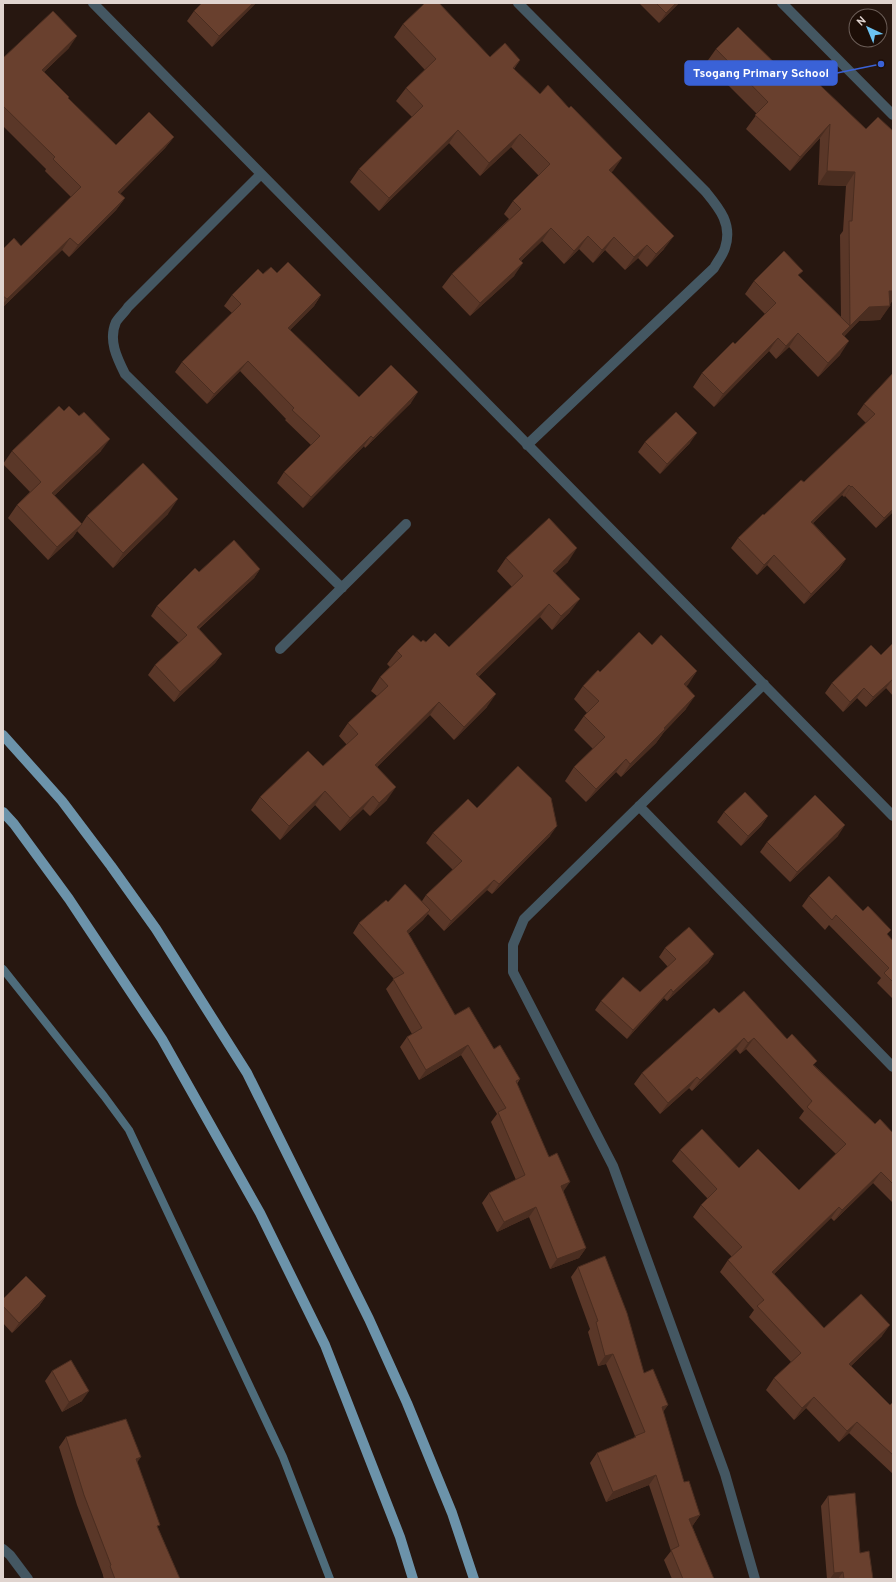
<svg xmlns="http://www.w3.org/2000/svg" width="896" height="1582" viewBox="0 0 896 1582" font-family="Overpass,sans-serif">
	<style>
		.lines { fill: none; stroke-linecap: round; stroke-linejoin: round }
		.stream { stroke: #4e6c7b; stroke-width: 8 }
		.street { stroke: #445762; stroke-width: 10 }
		.primary { stroke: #6c93aa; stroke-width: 10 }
		.wall { fill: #5a3728 }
		.shaded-wall { fill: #4a2d20 }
		.building { fill: #69402e; stroke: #4a2d20 }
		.leader { fill: none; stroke: #3a62d7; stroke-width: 1.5 }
		.callout-dot { fill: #3a62d7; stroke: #1d0e07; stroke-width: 1.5 }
		.callout { fill: #3a62d7; stroke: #3a62d7; stroke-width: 1.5 }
		.callout-label { font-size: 12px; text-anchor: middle; font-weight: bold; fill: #fff }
	</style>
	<rect width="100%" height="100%" fill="#271710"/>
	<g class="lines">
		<path class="stream" d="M 3,969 L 104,1096 L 129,1130 L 283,1457 L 330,1579"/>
		<path class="street" d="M 93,3 L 893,816
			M 518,3 L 705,191 C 719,208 733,224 725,248 C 723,255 717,262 714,268 L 527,445
			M 782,3 L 893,115
			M 261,174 L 128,307 C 125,312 119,317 116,322 C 108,340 117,358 125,374 L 342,588
			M 280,649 L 406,524
			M 639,806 L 893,1067
			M 3,1549 L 10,1555 L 28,1579
			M 755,1579 L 725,1474 L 613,1166 L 513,972 L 513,945 L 524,919 L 764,684"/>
		<path class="primary" d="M 3,735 L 62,801 L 111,866 L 156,929 L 247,1073 L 369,1319 L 407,1403 L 452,1513 L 474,1579
			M 3,812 L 14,824 L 69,899 L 162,1039 L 260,1213 L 325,1345 L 400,1537 L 413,1579"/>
	</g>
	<path class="wall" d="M 202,3 L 256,3 L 212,47 L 187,21 L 194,11 Z
		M 639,3 L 679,3 L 659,23 Z
		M 403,24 L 490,57 L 520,60 L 514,69 L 540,94 L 569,108 L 622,158 L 611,172 L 664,249 L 647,267 L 638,258 L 625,270 L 605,250 L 593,263 L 579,249 L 564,264 L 542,241 L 521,261 L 514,276 L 470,316 L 442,287 L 452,274 L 509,219 L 504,214 L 513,201 L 539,176 L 511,147 L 480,176 L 449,143 L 379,211 L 350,182 L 359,169 L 412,117 L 396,101 L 406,88 L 425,70 L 394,37 Z
		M 69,48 L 44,72 L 68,99 L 116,145 L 174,137 L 165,148 L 120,194 L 125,198 L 116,210 L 69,257 L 62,250 L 3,307 L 3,249 L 21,246 L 71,197 L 45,171 L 46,169 L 3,126 L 3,58 Z
		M 716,49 L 790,78 L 866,129 L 893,131 L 893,300 L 890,304 L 880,320 L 859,321 L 844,336 L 840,355 L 818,377 L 789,347 L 776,359 L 769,351 L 714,407 L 693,387 L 702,373 L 735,344 L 765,314 L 745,294 L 754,281 L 799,276 L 841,317 L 840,235 L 843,231 L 846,186 L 818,185 L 820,138 L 790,171 L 746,129 L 757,114 L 706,63 Z
		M 277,273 L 321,295 L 314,306 L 290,330 L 359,397 L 411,403 L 365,448 L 364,446 L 303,508 L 277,483 L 284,472 L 311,445 L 285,420 L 286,419 L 240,371 L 207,404 L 175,372 L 182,362 L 232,313 L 224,306 L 232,295 L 263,274 Z
		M 893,373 L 893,512 L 876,528 L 845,496 L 844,497 L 842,495 L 813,523 L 846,559 L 839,569 L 804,604 L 767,565 L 757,575 L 731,548 L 738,538 L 804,482 L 866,423 L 857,414 L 864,404 Z
		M 645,442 L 690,443 L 660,474 L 638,452 Z
		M 12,451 L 101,451 L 54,496 L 82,524 L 73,537 L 48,560 L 8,518 L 17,505 L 30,492 L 3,464 Z
		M 168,514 L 113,568 L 77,531 L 87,516 Z
		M 506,558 L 568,562 L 555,573 L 570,612 L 552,630 L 540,617 L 479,676 L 487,707 L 454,740 L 430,715 L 377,767 L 387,800 L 370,816 L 363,809 L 340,831 L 315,805 L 280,840 L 251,810 L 260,797 L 323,766 L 347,745 L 339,736 L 348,723 L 377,696 L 371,691 L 380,677 L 390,667 L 387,664 L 397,651 L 421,642 L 426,642 L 449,647 L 512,587 L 497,571 Z
		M 260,569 L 254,578 L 199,629 L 222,654 L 215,663 L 174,702 L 148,675 L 155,665 L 179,643 L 151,616 L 157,606 L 199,572 Z
		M 893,643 L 893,696 L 886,688 L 866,707 L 857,698 L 843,712 L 825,693 L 832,683 L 881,655 Z
		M 652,645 L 697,671 L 686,686 L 686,709 L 664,732 L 656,743 L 621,777 L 616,772 L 586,802 L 565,781 L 574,767 L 593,749 L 574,730 L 584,716 L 587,713 L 574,699 L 583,686 L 600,672 Z
		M 477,808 L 550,836 L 492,894 L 487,890 L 444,931 L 428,914 L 423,920 L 408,934 L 455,1015 L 494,1049 L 520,1079 L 517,1084 L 563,1191 L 586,1248 L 579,1258 L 550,1269 L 529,1217 L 497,1232 L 482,1203 L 489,1193 L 516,1180 L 491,1122 L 497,1114 L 461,1055 L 419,1080 L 400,1047 L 407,1037 L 412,1034 L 386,989 L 394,979 L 353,933 L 359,923 L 388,902 L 422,901 L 426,895 L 453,870 L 426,843 L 433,833 Z
		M 724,812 L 768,816 L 761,826 L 741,846 L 717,822 Z
		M 838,836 L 790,882 L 760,852 L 767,842 Z
		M 809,896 L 887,935 L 893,941 L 893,999 L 877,983 L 881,978 L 829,925 L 825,930 L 802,906 Z
		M 665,948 L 714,954 L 708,963 L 667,1001 L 664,998 L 627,1039 L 595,1010 L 601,1001 L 640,992 L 668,967 L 659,957 Z
		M 719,1013 L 787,1039 L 814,1065 L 875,1124 L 893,1133 L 893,1203 L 873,1183 L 834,1221 L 831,1218 L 774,1274 L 824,1328 L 882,1336 L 851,1366 L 890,1405 L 893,1402 L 893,1474 L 849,1433 L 839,1442 L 806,1408 L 794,1420 L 766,1390 L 774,1378 L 791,1362 L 749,1317 L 754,1310 L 720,1272 L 728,1260 L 732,1257 L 693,1217 L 701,1205 L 708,1199 L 672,1161 L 680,1150 L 739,1168 L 799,1190 L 836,1154 L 799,1118 L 804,1111 L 746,1049 L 740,1054 L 736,1049 L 692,1091 L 689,1088 L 660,1114 L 634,1084 L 642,1073 Z
		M 578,1267 L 644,1373 L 668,1405 L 663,1411 L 684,1482 L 700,1515 L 693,1525 L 692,1526 L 714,1579 L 672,1579 L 664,1560 L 671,1551 L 649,1485 L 606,1502 L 590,1463 L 597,1453 L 633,1439 L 635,1436 L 606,1364 L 598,1366 L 588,1332 L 590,1329 L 571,1277 Z
		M 46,1296 L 39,1306 L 12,1333 L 3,1323 L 3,1299 Z
		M 52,1371 L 82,1401 L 62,1412 L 45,1381 Z
		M 66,1437 L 137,1462 L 158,1528 L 180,1579 L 104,1579 L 103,1576 L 103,1575 L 77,1505 L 59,1447 Z
		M 828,1496 L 860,1553 L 873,1579 L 827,1579 L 821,1506 Z"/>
	<path class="shaded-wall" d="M 253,3 L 256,3 L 212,47 L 219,36 Z
		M 676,3 L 679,3 L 659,23 L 666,13 Z
		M 77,36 L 69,48 L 33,82 L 42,70 Z
		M 830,124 L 820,138 L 790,171 L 800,157 Z
		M 458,130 L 449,143 L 379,211 L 389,198 Z
		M 520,134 L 511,147 L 480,176 L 489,163 Z
		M 174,137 L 165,148 L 110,204 L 118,192 Z
		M 622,158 L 613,171 L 600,183 L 609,170 Z
		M 827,171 L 855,172 L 846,186 L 818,185 Z
		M 125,198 L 116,210 L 69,257 L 78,245 Z
		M 551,228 L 542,241 L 510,272 L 519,259 Z
		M 588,236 L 579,249 L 564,264 L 574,251 Z
		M 674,236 L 664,249 L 647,267 L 656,254 Z
		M 614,237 L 605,250 L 593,263 L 602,250 Z
		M 70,238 L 62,250 L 3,307 L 3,304 L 7,299 Z
		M 647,245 L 638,258 L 625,270 L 634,257 Z
		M 523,263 L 514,276 L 470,316 L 480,303 Z
		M 889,291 L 893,291 L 893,300 L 890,304 L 880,305 Z
		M 321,295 L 314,306 L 281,339 L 288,328 Z
		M 890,306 L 880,320 L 859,321 L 841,340 L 850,326 L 869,307 Z
		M 850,326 L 841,340 L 842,334 Z
		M 798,333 L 789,347 L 776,359 L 786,346 Z
		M 778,338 L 769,351 L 714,407 L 723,394 Z
		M 849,341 L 840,355 L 818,377 L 828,363 Z
		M 248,361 L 240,371 L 207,404 L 214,394 Z
		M 418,392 L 411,403 L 365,448 L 373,438 Z
		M 697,433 L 690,443 L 660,474 L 667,464 Z
		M 371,436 L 364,446 L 303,508 L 311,497 Z
		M 110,439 L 101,451 L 43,506 L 52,493 Z
		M 849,485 L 842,495 L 804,532 L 811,522 Z
		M 852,486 L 845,496 L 844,497 L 851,487 Z
		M 178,499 L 168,514 L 113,568 L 123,553 Z
		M 893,509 L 893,512 L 876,528 L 884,518 Z
		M 82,524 L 73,537 L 48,560 L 57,547 Z
		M 577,548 L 568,562 L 544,584 L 553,571 Z
		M 774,555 L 767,565 L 757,575 L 764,565 Z
		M 846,559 L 839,569 L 804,604 L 811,594 Z
		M 260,569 L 254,578 L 190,636 L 197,627 Z
		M 580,599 L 570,612 L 552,630 L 561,616 Z
		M 549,604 L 540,617 L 467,688 L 476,674 Z
		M 222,654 L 215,663 L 174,702 L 180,692 Z
		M 697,671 L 688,685 L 674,698 L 684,684 Z
		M 893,679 L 886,688 L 866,707 L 873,697 Z
		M 864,688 L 857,698 L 843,712 L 850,702 Z
		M 496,694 L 487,707 L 454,740 L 464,727 Z
		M 695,696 L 686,709 L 664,732 L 656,743 L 621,777 L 630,764 L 664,728 Z
		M 439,702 L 430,715 L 366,778 L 375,765 Z
		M 626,759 L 616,772 L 586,802 L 596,789 Z
		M 396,787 L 387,800 L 370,816 L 379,803 Z
		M 325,791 L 315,805 L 280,840 L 289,826 Z
		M 373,796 L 363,809 L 340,831 L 350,818 Z
		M 768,816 L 761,826 L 741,846 L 748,836 Z
		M 845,825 L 838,836 L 790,882 L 797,872 Z
		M 557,826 L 550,836 L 492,894 L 499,884 Z
		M 494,880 L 487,890 L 444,931 L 451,921 Z
		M 430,910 L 423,920 L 400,941 L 407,931 Z
		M 714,954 L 708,963 L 667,1001 L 673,992 Z
		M 671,989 L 664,998 L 627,1039 L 633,1030 Z
		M 744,1038 L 736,1049 L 692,1091 L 700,1080 Z
		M 754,1038 L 746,1049 L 740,1054 L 748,1043 Z
		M 468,1045 L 461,1055 L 419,1080 L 426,1070 Z
		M 697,1077 L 689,1088 L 660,1114 L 668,1103 Z
		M 881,1172 L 873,1183 L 834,1221 L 842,1210 Z
		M 570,1182 L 563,1192 L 561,1186 Z
		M 536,1207 L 529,1217 L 497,1232 L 504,1222 Z
		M 839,1207 L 831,1218 L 764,1284 L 772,1272 Z
		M 586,1248 L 579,1258 L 550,1269 L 557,1259 Z
		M 46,1296 L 39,1306 L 12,1333 L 19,1323 Z
		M 890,1325 L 882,1336 L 841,1375 L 849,1364 Z
		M 613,1354 L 606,1364 L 598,1366 L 605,1356 Z
		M 89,1391 L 82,1401 L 62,1412 L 69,1402 Z
		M 814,1397 L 806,1408 L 794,1420 L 802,1408 Z
		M 668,1405 L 661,1415 L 662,1407 Z
		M 857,1422 L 849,1433 L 839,1442 L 847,1431 Z
		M 141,1457 L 134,1467 L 136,1459 Z
		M 656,1475 L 649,1485 L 606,1502 L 613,1492 Z
		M 700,1515 L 693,1525 L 682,1529 L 689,1519 Z
		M 843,1572 L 838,1579 L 830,1579 L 834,1573 Z"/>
	<path class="building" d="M 202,3 L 253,3 L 219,36 L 194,11 Z
		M 425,3 L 439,3 L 490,57 L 505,43 L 520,60 L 513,68 L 540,94 L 548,85 L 569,108 L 571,106 L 622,158 L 609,170 L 674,236 L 656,254 L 647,245 L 634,257 L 614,237 L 602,250 L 588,236 L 574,251 L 551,228 L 519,259 L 523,263 L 480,303 L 452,274 L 521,209 L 513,201 L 550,164 L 520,134 L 489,163 L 458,130 L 389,198 L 359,169 L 423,106 L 406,88 L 436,59 L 403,24 Z
		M 656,3 L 676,3 L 666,13 Z
		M 53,11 L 77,36 L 42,70 L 69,97 L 68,98 L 116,145 L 149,112 L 174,137 L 118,192 L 125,198 L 78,245 L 70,238 L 7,299 L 3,296 L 3,249 L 14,238 L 21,246 L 81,187 L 53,159 L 55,157 L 3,106 L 3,58 Z
		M 738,27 L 790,78 L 801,67 L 866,129 L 878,117 L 893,131 L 893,291 L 889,291 L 890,306 L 869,307 L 850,326 L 849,221 L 852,221 L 855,172 L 827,171 L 830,124 L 800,157 L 755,115 L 768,102 L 716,49 Z
		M 784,251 L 803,271 L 798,275 L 850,326 L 842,334 L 849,341 L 828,363 L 798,333 L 786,346 L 778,338 L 723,394 L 702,373 L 733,342 L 735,344 L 776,303 L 754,281 Z
		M 288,262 L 321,295 L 288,328 L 359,397 L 391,365 L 418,392 L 373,438 L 371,436 L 311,497 L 284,472 L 320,436 L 292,410 L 294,408 L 248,361 L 214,394 L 182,362 L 241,304 L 232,295 L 258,269 L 263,274 L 271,267 L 277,273 Z
		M 893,373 L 893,509 L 884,518 L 852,486 L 851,487 L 849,485 L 811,522 L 846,559 L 811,594 L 774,555 L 764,565 L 738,538 L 763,514 L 764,515 L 801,480 L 804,482 L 875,414 L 864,404 Z
		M 59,406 L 64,411 L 69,406 L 79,416 L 84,412 L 110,439 L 52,493 L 82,524 L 57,547 L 17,505 L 41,482 L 12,451 Z
		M 676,412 L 697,433 L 667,464 L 645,442 Z
		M 143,463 L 178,499 L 123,553 L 87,516 Z
		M 549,518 L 577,548 L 553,571 L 580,599 L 561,616 L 549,604 L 476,674 L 496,694 L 464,727 L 439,702 L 375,765 L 396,787 L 379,803 L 373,796 L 350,818 L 325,791 L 289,826 L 260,797 L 308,751 L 323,766 L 358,734 L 348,723 L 388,686 L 380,677 L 402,656 L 397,651 L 413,635 L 421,642 L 423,640 L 426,642 L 435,633 L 449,647 L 523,576 L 506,558 Z
		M 234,540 L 260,569 L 197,627 L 222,654 L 180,692 L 155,665 L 187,635 L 157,606 L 195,568 L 199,572 Z
		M 639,632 L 652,645 L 661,635 L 697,671 L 684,684 L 695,696 L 664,728 L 665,729 L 630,764 L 626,759 L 596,789 L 574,767 L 605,737 L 584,716 L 599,701 L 583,686 L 598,670 L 600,672 Z
		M 893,643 L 893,679 L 873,697 L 864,688 L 850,702 L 832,683 L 871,645 L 881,655 Z
		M 518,766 L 551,798 L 557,826 L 499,884 L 494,880 L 451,921 L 426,895 L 462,861 L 433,833 L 468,799 L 477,808 Z
		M 745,792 L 768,816 L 748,836 L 724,812 Z
		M 815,795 L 845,825 L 797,872 L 767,842 Z
		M 829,876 L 863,911 L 868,906 L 891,930 L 887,934 L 893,941 L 893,982 L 884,973 L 889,968 L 836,915 L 832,920 L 809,896 Z
		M 405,884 L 430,910 L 407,931 L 455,1015 L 469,1007 L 494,1049 L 500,1045 L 520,1079 L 516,1081 L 549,1157 L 557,1153 L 570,1182 L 561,1186 L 586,1248 L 557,1259 L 536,1207 L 504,1222 L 489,1193 L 525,1175 L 498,1112 L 506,1108 L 468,1045 L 426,1070 L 407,1037 L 422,1028 L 393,979 L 404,973 L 359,923 L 386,900 L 388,902 Z
		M 689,927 L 714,954 L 673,992 L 671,989 L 633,1030 L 601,1001 L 623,977 L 640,992 L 676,959 L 665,948 Z
		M 744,991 L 787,1039 L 792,1034 L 817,1061 L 813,1065 L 875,1124 L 880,1119 L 893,1133 L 893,1184 L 881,1172 L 842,1210 L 839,1207 L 772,1272 L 824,1328 L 861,1294 L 890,1325 L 849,1364 L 890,1405 L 893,1402 L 893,1455 L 857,1422 L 847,1431 L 814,1397 L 802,1408 L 774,1378 L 801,1353 L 757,1306 L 764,1300 L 728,1260 L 742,1247 L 701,1205 L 717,1189 L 680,1150 L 702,1129 L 739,1168 L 758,1149 L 799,1190 L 846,1144 L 807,1107 L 812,1101 L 754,1038 L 748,1043 L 744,1038 L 700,1080 L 697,1077 L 668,1103 L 642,1073 L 714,1008 L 719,1013 Z
		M 605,1256 L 627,1313 L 644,1373 L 653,1369 L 668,1405 L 662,1407 L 684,1482 L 689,1481 L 700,1515 L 689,1519 L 714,1579 L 683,1579 L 671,1550 L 679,1546 L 656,1475 L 613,1492 L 597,1453 L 636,1437 L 635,1436 L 645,1432 L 613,1354 L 605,1356 L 596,1322 L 598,1321 L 578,1267 Z
		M 26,1276 L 46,1296 L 19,1323 L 3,1306 L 3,1299 Z
		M 71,1360 L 89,1391 L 69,1402 L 52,1371 Z
		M 126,1419 L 141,1457 L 136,1459 L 160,1525 L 157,1526 L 180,1579 L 115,1579 L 110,1566 L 111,1565 L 84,1495 L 66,1437 Z
		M 855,1493 L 860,1553 L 869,1551 L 873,1579 L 844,1579 L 843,1572 L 834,1573 L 828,1496 Z"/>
	<path class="leader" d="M881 64L837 73"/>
	<circle class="callout-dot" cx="881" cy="64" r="4"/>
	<rect class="callout" x="685" y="61" width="152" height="24" rx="4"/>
	<g class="callout-label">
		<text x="761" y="77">Tsogang Primary School</text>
	</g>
	<rect width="896" height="1582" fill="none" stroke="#e0d4cf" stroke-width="8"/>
	<g transform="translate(868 28) rotate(316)"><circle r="19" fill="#1d0e07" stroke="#6b5d57"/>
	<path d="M0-3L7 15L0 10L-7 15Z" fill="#6cc3f2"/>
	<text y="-6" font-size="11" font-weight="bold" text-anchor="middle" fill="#e0d4cf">N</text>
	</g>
</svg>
